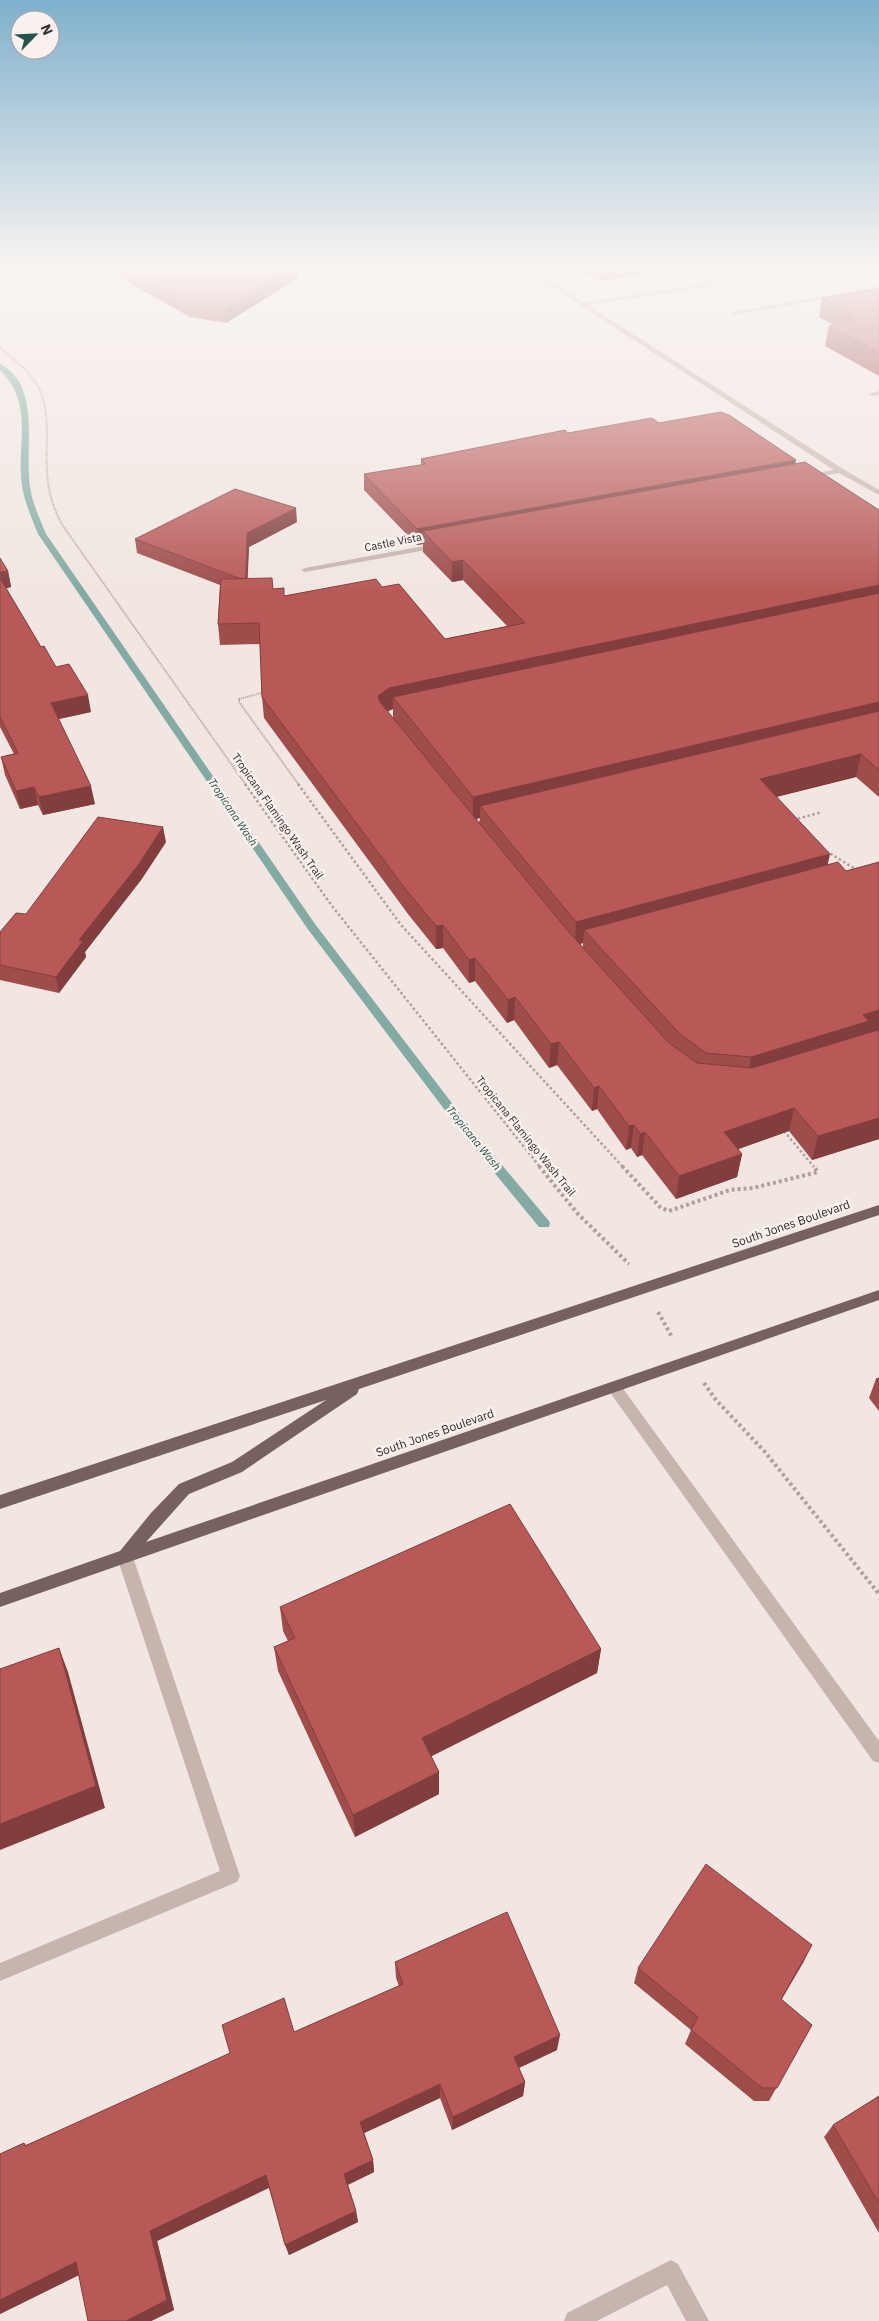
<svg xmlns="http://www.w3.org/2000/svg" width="879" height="2321" viewBox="0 0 879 2321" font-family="'IBM Plex Sans',sans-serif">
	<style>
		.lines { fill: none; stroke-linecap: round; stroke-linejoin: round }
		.stream { fill: #83aba3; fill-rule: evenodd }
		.path-far2 { stroke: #b39e98; stroke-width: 2; stroke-dasharray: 1 1; stroke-linecap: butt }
		.path-far1 { stroke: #b39e98; stroke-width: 2.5; stroke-dasharray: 2.5 2.5; stroke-linecap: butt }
		.path { stroke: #b39e98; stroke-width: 4; stroke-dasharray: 3 3; stroke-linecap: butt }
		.service { fill: #c8b4ae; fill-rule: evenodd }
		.minor { fill: #c8b4ae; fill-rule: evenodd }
		.primary { fill: #77615e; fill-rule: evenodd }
		.wall { fill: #9e4d4b; fill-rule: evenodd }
		.shaded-wall { fill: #813e3d }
		.building { fill: #b85957; stroke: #813e3d }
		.labels { text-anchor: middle; stroke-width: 5; stroke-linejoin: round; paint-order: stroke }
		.far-street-label { font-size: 11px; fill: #372c2b; stroke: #f9f1ed }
		.far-water-label { font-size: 11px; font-style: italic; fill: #25544d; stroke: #f9f1ed }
		.street-label { font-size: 12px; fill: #372c2b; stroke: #f9f1ed }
	</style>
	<rect width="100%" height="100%" fill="#f1e6e1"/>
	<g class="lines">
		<path class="stream" d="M 0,364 C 42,385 24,449 30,486 C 32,503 40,519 46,534 L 315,924 L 474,1132 L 549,1221 L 550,1224 L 549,1227 L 539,1227 L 466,1138 L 307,928 L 38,534 C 32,519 25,503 22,486 C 16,443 35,405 0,370 Z"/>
		<path class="path-far2" d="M 0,348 C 13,359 27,369 36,383 C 52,409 45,442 47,471 C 48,491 53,508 63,526 L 246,785
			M 265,692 L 239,699 L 239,702 L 299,785"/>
		<path class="path-far1" d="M 245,784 L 332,906 L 540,1167
			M 298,784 L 401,925 L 623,1167
			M 793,820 L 822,812
			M 826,851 L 857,870
			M 784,1131 L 814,1167"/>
		<path class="path" d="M 539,1166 L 577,1213 L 629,1264
			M 622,1166 L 661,1208 L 669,1211 L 730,1190 L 753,1188 L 818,1172 L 813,1166
			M 658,1312 L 672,1337
			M 704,1383 L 716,1400 L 765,1452 L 879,1594"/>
		<path class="service" d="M 879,286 L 879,290 L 732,315 L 729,313 Z
			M 879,391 L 879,395 L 872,396 L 869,394 Z
			M 614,1381 L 619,1383 L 879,1741 L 879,1763 L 873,1761 L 609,1391 L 607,1387 L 609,1383 Z
			M 125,1550 L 131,1552 L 133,1557 L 240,1876 L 237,1882 L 0,1981 L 0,1963 L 220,1871 L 117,1557 L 119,1552 Z"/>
		<path class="minor" d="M 525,269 L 532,269 L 583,302 L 809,269 L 825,269 L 588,305 L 843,469 L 879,490 L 879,495 L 839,473 L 803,479 L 803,475 L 834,470 Z
			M 440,543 L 444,545 L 443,547 L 305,572 L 301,570 L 305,568 Z
			M 671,2260 L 678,2264 L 709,2321 L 686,2321 L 667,2285 L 597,2321 L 564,2321 L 567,2313 Z"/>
		<path class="primary" d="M 879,1205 L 879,1215 L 359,1389 L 357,1394 L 242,1472 L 189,1494 L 146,1542 L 879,1290 L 879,1300 L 0,1607 L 0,1593 L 120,1551 L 151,1513 L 179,1484 L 232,1462 L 326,1400 L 0,1509 L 0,1495 Z"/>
	</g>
	<path class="wall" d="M 105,269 L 298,269 L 298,278 L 226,323 L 190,317 Z
		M 576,269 L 694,269 L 669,273 L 665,271 L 601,281 L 591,275 L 586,276 Z
		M 879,288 L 879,376 L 825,346 L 829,326 L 834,325 L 819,317 L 822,298 Z
		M 659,423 L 795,464 L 879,510 L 879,797 L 856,777 L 776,797 L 828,864 L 846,871 L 879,862 L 879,1139 L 812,1160 L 789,1131 L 738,1149 L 742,1154 L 737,1177 L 676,1199 L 642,1155 L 637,1157 L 631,1148 L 626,1150 L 597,1109 L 592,1111 L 557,1065 L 549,1068 L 514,1020 L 507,1023 L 475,981 L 469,983 L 443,948 L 436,949 L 408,914 L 264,718 L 262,697 L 260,644 L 220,645 L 218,624 L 220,585 L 137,553 L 135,539 L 297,522 L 249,547 L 247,578 L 273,589 L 284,588 L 284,596 L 382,587 L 445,639 L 507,626 L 463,580 L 452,582 L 423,552 L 423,544 L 417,545 L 364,490 L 364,474 L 421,465 L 421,459 L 568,433 ZM 393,709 L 393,719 L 387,712 ZM 480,818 L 479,823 L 476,819 ZM 583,943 L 583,947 L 580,944 Z
		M 0,558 L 8,571 L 11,587 L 6,588 L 41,647 L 91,712 L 59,719 L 95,804 L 43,815 L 38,805 L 20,809 L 5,775 L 1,757 L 14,754 L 0,727 Z
		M 166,842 L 141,880 L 85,952 L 86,957 L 59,993 L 0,980 L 0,932 L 26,914 Z
		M 879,1378 L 879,1411 L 869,1398 L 876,1379 Z
		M 280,1607 L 601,1649 L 597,1673 L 431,1756 L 439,1772 L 439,1794 L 355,1837 L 278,1671 L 274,1647 L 288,1641 L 283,1631 Z
		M 804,1961 L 781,2000 L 812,2025 L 769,2101 L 754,2101 L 685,2044 L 691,2030 L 634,1983 L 638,1968 Z
		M 395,1962 L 557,2050 L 519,2068 L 525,2082 L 523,2096 L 452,2130 L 440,2098 L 364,2133 L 373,2160 L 374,2172 L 348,2185 L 356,2211 L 358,2222 L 289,2255 L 269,2188 L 157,2241 L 174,2310 L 151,2321 L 88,2321 L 79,2275 L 0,2314 L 0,2154 L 24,2143 L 26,2145 L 294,2032 L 399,1986 L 396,1978 Z
		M 879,2096 L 879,2233 L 824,2137 L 833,2125 Z"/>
	<path class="shaded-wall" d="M 293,269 L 298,269 L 298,278 L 226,323 L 224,310 Z
		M 586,269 L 591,269 L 591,275 L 586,276 Z
		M 666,269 L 665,271 L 601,281 L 601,270 Z
		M 669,269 L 694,269 L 669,273 Z
		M 796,460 L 793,476 L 423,531 L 423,544 L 417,545 L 417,529 Z
		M 296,508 L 297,522 L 249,547 L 247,595 L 245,580 L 247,533 Z
		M 463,560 L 463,580 L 452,582 L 452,562 Z
		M 8,571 L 11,587 L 1,590 L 0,572 Z
		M 879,585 L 879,603 L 393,697 L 393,709 L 390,710 L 378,718 L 378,696 L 389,688 Z
		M 88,695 L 91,712 L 54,720 L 51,703 Z
		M 879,702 L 879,723 L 480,806 L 480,818 L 473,820 L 473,797 Z
		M 861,754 L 856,777 L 756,802 L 760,779 Z
		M 91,786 L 95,804 L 43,815 L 39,797 Z
		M 34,787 L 38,805 L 20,809 L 16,791 Z
		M 163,827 L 166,842 L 141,880 L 85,952 L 86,957 L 59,993 L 56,977 L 79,940 Z
		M 830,854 L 825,877 L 584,930 L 583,943 L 575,945 L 576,922 Z
		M 443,925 L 443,948 L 436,949 L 436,926 Z
		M 475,958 L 475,981 L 469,983 L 469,960 Z
		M 515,997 L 514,1020 L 507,1023 L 508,1000 Z
		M 879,1010 L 879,1031 L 747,1080 L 751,1057 L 863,1015 Z
		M 559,1042 L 557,1065 L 549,1068 L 551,1044 Z
		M 599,1086 L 597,1109 L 592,1111 L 594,1088 Z
		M 794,1108 L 789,1131 L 719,1156 L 724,1132 Z
		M 879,1118 L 879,1139 L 812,1160 L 818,1136 Z
		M 634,1125 L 631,1148 L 626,1150 L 629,1126 Z
		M 645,1132 L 642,1155 L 637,1157 L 640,1134 Z
		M 742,1154 L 737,1177 L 676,1199 L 679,1176 Z
		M 59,1648 L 68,1672 L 105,1808 L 0,1850 L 0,1824 Z
		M 601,1649 L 597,1673 L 422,1761 L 422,1738 Z
		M 439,1772 L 439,1794 L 355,1837 L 353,1815 Z
		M 812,1945 L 804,1961 L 773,2014 L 781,1999 Z
		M 560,2035 L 557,2050 L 512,2071 L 514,2057 Z
		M 525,2082 L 523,2096 L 452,2130 L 453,2117 Z
		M 440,2084 L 440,2098 L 362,2134 L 360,2122 Z
		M 373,2160 L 374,2172 L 347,2185 L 344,2174 Z
		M 266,2175 L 270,2187 L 157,2241 L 174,2310 L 151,2321 L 126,2321 L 150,2231 Z
		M 356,2211 L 358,2222 L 289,2255 L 285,2245 Z
		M 76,2262 L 85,2272 L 0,2314 L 0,2300 Z"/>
	<path class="building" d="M 125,269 L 293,269 L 224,310 L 189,304 Z
		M 879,288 L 879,353 L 829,326 L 855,321 L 844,316 L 853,314 L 822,298 Z
		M 721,412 L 729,415 L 796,460 L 417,529 L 364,474 L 426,464 L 421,459 L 565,430 L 568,433 L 652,418 L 659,423 Z
		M 805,462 L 879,510 L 879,585 L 389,688 L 378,696 L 380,702 L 568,931 L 669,1043 L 697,1063 L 752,1068 L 878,1030 L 879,1032 L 879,1118 L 818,1136 L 794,1108 L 724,1132 L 742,1154 L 679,1176 L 645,1132 L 640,1134 L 634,1125 L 629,1126 L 599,1086 L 594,1088 L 559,1042 L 551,1044 L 515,997 L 508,1000 L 475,958 L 469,960 L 443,925 L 436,926 L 407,891 L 262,697 L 259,623 L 218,624 L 221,579 L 272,578 L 273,589 L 284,588 L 284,596 L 376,579 L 382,587 L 399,584 L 445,639 L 525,623 L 463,560 L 452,562 L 423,531 Z
		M 235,489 L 296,508 L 247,533 L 246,578 L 241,579 L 135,539 Z
		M 0,558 L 8,571 L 0,572 Z
		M 0,578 L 41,647 L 44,646 L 56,667 L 69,664 L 88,695 L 51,703 L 91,786 L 39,797 L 34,787 L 16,791 L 1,757 L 18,753 L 0,717 Z
		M 879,593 L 879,702 L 473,797 L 393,697 Z
		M 879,711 L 879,770 L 861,754 L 760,779 L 830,854 L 576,922 L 480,806 Z
		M 98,817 L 163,827 L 139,864 L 79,940 L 83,941 L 56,977 L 0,965 L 0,932 L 16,913 L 26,914 Z
		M 838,862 L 846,871 L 879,862 L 879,1010 L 863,1015 L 869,1021 L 751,1057 L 706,1053 L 680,1034 L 584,930 Z
		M 879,1378 L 879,1383 L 876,1379 Z
		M 510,1504 L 601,1649 L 422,1738 L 439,1772 L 353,1815 L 274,1647 L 295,1638 L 280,1607 Z
		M 59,1648 L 96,1786 L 0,1824 L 0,1669 Z
		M 706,1864 L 812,1945 L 781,1999 L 812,2025 L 777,2088 L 762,2088 L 691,2030 L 698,2017 L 638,1968 Z
		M 507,1912 L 560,2035 L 514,2057 L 525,2082 L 453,2117 L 440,2084 L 360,2122 L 373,2160 L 344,2174 L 356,2211 L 285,2245 L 266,2175 L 150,2231 L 167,2300 L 126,2321 L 88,2321 L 76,2262 L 0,2300 L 0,2154 L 24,2143 L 25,2146 L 230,2053 L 222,2025 L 284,1998 L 294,2032 L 403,1984 L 395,1962 Z
		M 879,2096 L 879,2203 L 833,2125 Z"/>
	<linearGradient id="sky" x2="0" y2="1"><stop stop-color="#7fb0cc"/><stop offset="0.45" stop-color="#f9f4f2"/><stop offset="1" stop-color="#f9f4f2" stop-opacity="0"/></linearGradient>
	<rect width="879" height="594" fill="url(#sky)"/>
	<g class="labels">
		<g class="far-street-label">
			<text transform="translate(393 542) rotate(-11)" y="4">Castle Vista</text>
			<text transform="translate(278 816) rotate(55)" y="4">Tropicana Flamingo Wash Trail</text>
			<text transform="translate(526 1136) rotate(51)" y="4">Tropicana Flamingo Wash Trail</text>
		</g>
		<g class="far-water-label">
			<text transform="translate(233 812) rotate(56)" y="4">Tropicana Wash</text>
			<text transform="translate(474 1138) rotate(51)" y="4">Tropicana Wash</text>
		</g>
		<g class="street-label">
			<text transform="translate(791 1224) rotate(-19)" y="4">South Jones Boulevard</text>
			<text transform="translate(435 1433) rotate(-19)" y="4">South Jones Boulevard</text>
		</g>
	</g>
	<g transform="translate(35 35) rotate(66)"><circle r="24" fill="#f9f1ed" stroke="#aba29f"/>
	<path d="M0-4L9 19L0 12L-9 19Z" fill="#25544d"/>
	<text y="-8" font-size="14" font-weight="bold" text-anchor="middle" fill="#372c2b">N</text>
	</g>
</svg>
